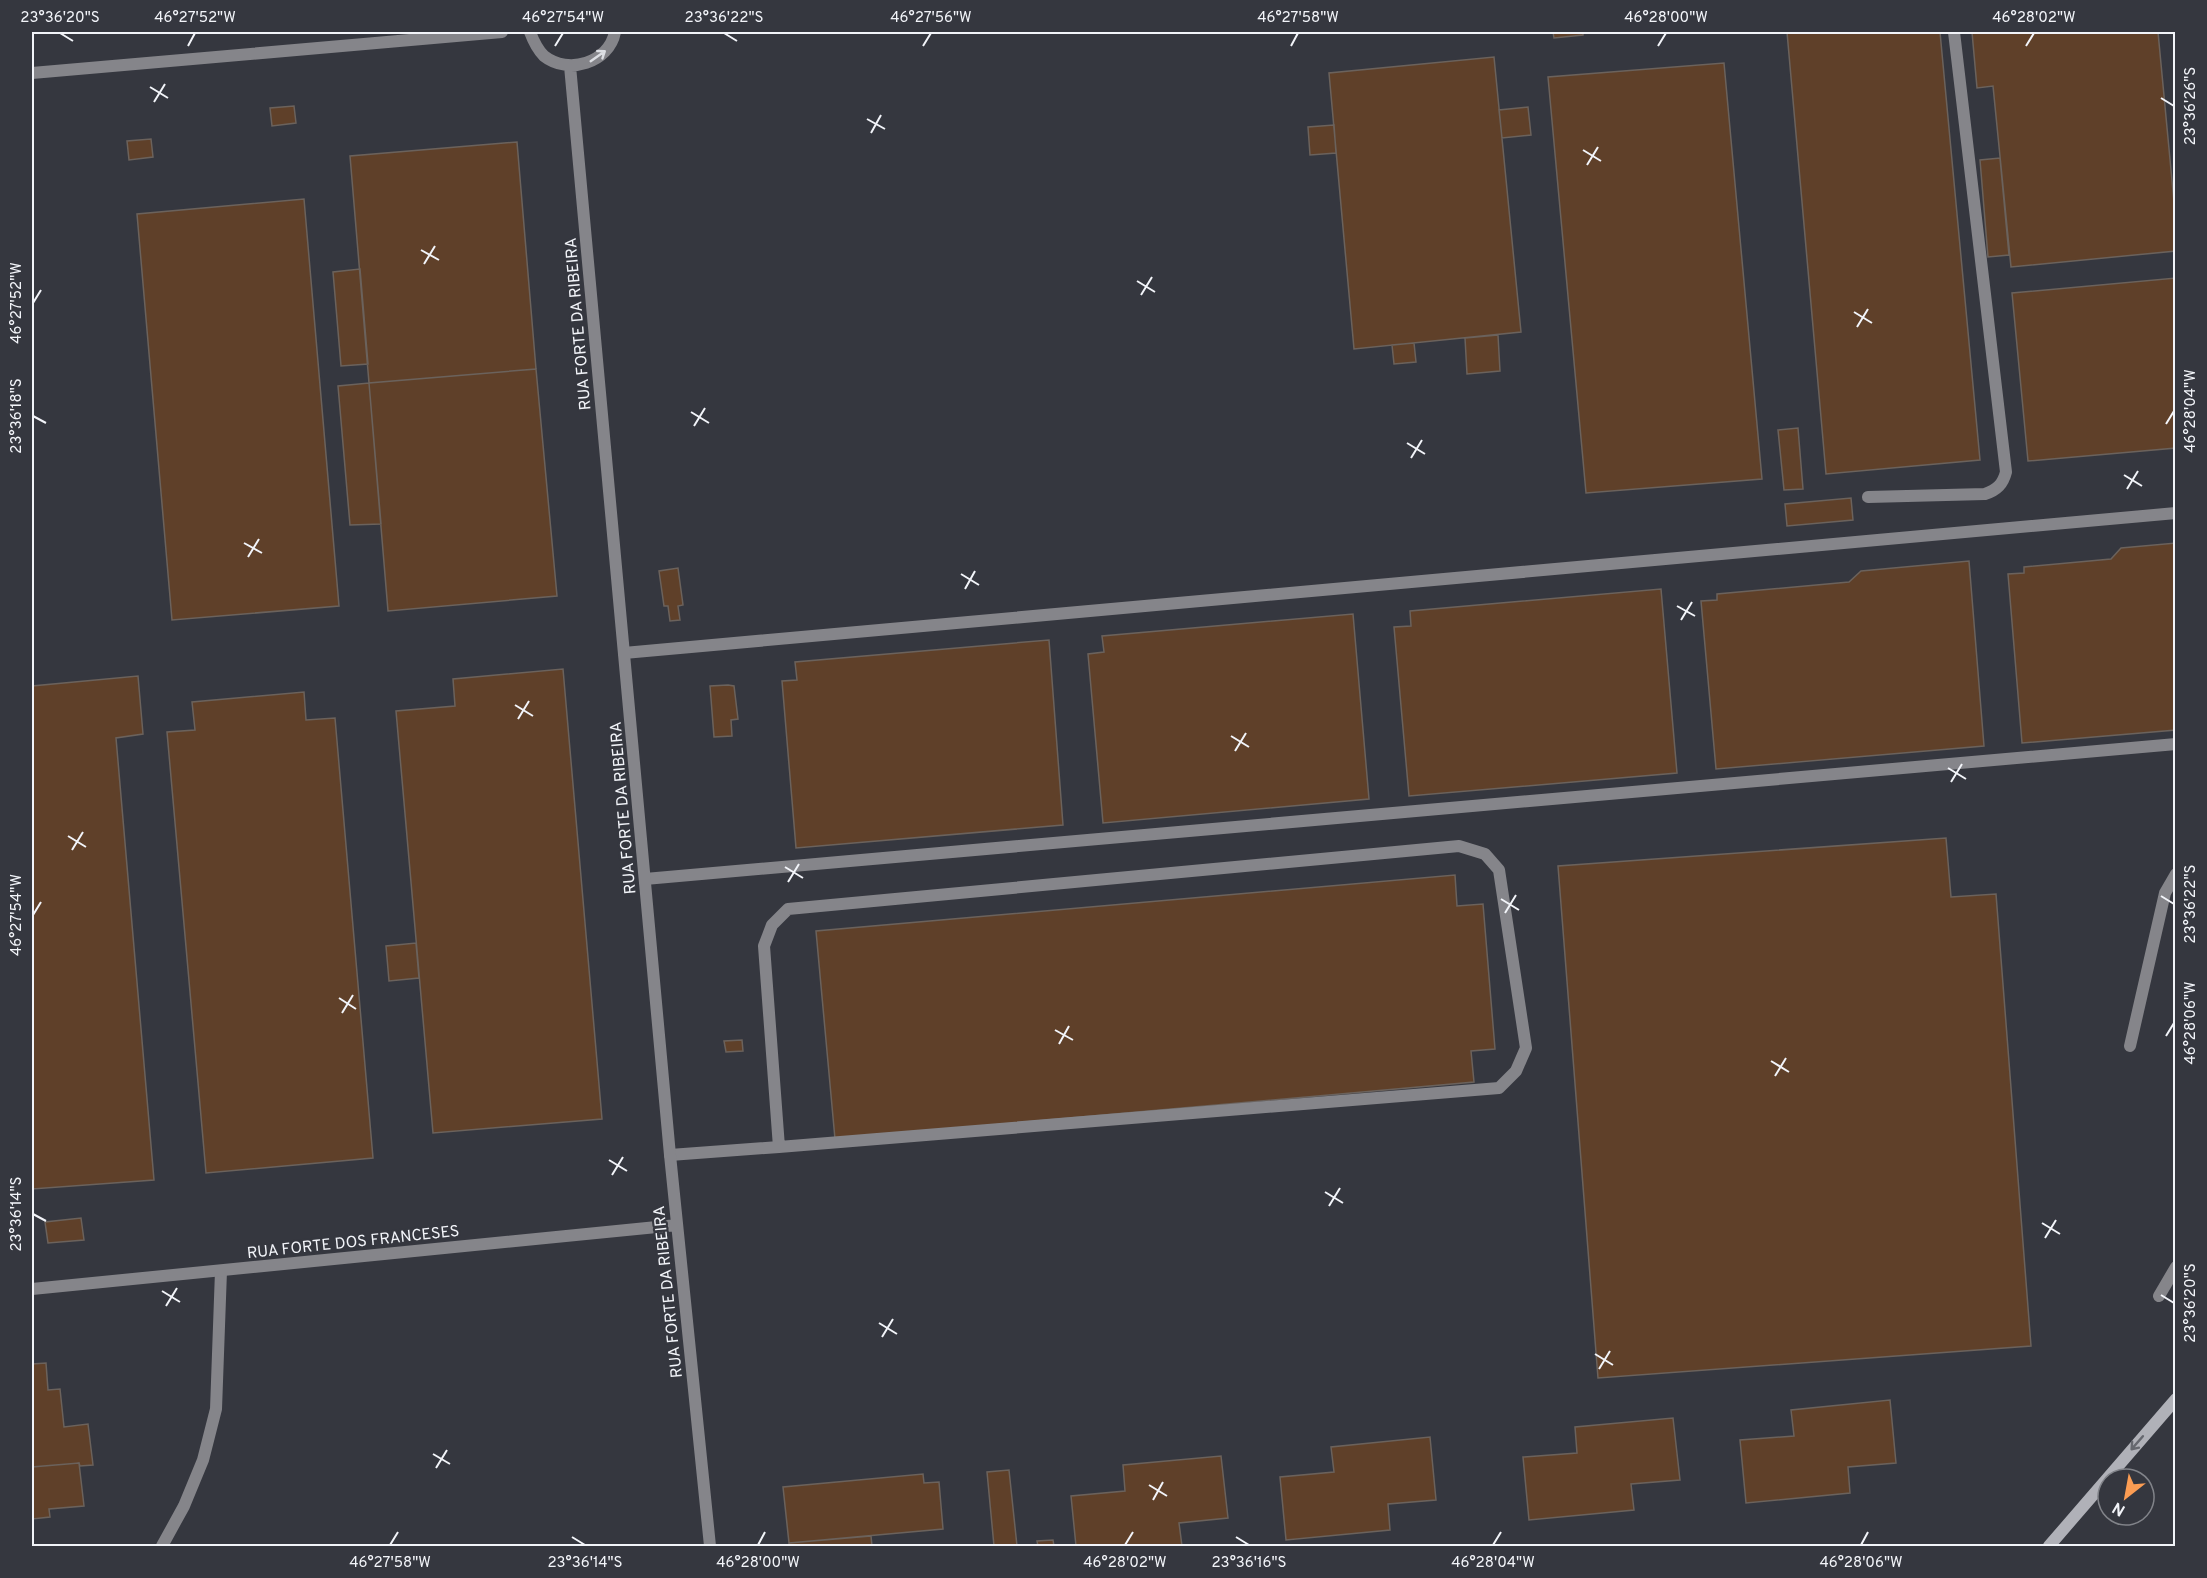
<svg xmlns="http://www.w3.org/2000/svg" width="2207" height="1578" viewBox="0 0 2207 1578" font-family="Overpass,sans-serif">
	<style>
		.building { fill: #5f4029; stroke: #6b625c; stroke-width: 1.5 }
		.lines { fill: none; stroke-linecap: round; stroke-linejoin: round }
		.service { stroke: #85858a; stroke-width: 12 }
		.minor { stroke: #85858a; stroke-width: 12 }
		.secondary { stroke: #b0b1b8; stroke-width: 12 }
		.oneway { stroke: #dcdee3 }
		.oneway2 { stroke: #66686f }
		.ticks { fill: none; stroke: #f2f4f9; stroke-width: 2 }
		.labels { text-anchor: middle; stroke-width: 4.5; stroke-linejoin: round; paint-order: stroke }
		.street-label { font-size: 16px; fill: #f2f4f9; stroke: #35373f }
		.neatline { fill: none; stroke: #f2f4f9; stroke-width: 2 }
		.ticks-label { font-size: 15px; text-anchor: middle; fill: #f2f4f9 }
	</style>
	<rect width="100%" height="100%" fill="#35373f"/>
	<path class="building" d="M 1553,32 L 1583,32 L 1583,35 L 1554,38 Z
		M 1787,32 L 1940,32 L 1980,460 L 1826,474 Z
		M 1972,32 L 2158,32 L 2176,223 L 2176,251 L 2011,267 L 1993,86 L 1977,88 Z
		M 1494,57 L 1521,332 L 1354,349 L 1329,73 Z
		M 1724,63 L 1762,479 L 1586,493 L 1548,77 Z
		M 294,106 L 296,123 L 272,126 L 270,108 Z
		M 1528,107 L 1531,135 L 1502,138 L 1499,110 Z
		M 1334,125 L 1336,153 L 1310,155 L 1308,127 Z
		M 151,139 L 153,157 L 129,160 L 127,141 Z
		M 517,142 L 536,369 L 369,383 L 350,156 Z
		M 2000,158 L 2009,255 L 1988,257 L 1980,160 Z
		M 304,199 L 339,606 L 172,620 L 137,214 Z
		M 360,269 L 368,364 L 341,366 L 333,272 Z
		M 2176,278 L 2176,448 L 2028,461 L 2012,293 Z
		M 1498,335 L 1500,371 L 1467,374 L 1465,338 Z
		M 1414,343 L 1416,362 L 1394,364 L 1392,345 Z
		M 536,369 L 557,596 L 388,611 L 369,383 Z
		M 369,383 L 381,524 L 350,525 L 338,386 Z
		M 1798,428 L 1803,489 L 1784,490 L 1778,430 Z
		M 1851,498 L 1853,520 L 1787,526 L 1785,504 Z
		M 2176,543 L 2176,730 L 2022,743 L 2008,574 L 2024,573 L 2024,567 L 2111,559 L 2121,548 Z
		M 1969,561 L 1984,746 L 1716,769 L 1701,601 L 1717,600 L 1717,594 L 1849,582 L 1861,571 Z
		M 678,568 L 683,605 L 678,606 L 680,620 L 670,621 L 668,606 L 664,606 L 659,571 Z
		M 1661,589 L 1677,773 L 1409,796 L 1394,627 L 1411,626 L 1410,611 Z
		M 1353,614 L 1369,799 L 1103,823 L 1088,654 L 1104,652 L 1102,636 Z
		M 1049,640 L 1063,825 L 796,848 L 782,681 L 797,680 L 795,662 Z
		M 563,669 L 602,1119 L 433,1133 L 396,711 L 455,706 L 453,679 Z
		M 138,676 L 143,734 L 116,738 L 154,1180 L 32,1189 L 32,686 Z
		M 728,685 L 734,686 L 738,719 L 731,720 L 732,736 L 714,737 L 710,686 Z
		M 304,692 L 306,720 L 335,718 L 373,1158 L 206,1173 L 167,732 L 195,730 L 192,702 Z
		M 1946,838 L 1951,897 L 1996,894 L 2031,1346 L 1598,1378 L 1558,866 Z
		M 1455,875 L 1457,906 L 1483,904 L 1495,1049 L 1471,1051 L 1474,1082 L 835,1139 L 816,931 Z
		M 416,943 L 419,978 L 389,981 L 386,946 Z
		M 742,1040 L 743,1051 L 726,1052 L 724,1041 Z
		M 81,1218 L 84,1240 L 48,1243 L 45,1222 Z
		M 46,1363 L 48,1390 L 60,1389 L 64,1427 L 88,1424 L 93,1465 L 80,1466 L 79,1463 L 32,1467 L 32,1364 Z
		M 1890,1400 L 1896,1463 L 1848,1467 L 1850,1493 L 1746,1503 L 1740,1440 L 1794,1436 L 1791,1410 Z
		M 1673,1418 L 1680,1480 L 1631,1484 L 1634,1510 L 1529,1520 L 1523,1457 L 1577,1453 L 1575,1427 Z
		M 1430,1437 L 1436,1500 L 1388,1504 L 1390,1530 L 1286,1540 L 1280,1477 L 1334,1472 L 1331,1447 Z
		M 1221,1456 L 1228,1518 L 1179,1523 L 1182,1546 L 1076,1546 L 1071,1496 L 1125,1491 L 1123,1465 Z
		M 79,1463 L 84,1506 L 49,1509 L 50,1517 L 32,1519 L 32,1467 Z
		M 1009,1470 L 1017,1546 L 994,1546 L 987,1472 Z
		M 923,1474 L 924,1483 L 939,1482 L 943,1529 L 789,1543 L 783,1487 Z
		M 871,1536 L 872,1546 L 789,1546 L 789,1543 Z
		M 1053,1540 L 1054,1546 L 1038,1546 L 1037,1541 Z"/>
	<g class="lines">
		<path class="service" d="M 1868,497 L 1985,494 C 1997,490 2003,484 2006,472 L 1954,32
			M 624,653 L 2176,513
			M 645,879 L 2176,744
			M 2130,1046 L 2165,893 L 2176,874
			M 670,1155 L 779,1147 L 1499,1088 L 1516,1071 L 1526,1048 L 1499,870 L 1485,854 L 1459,846 L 788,909 L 772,925 L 764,946 L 779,1147
			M 2159,1296 L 2176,1267
			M 162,1546 L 184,1506 L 203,1460 L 216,1409 L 221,1271"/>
		<path class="minor" d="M 530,32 C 533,40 537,49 544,56 C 568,75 609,63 615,32
			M 570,66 L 670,1155 L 710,1546
			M 32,73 L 502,32
			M 32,1289 L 677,1225"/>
		<path class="secondary" d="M 2049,1546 L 2176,1399"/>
	</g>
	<defs><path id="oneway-shaft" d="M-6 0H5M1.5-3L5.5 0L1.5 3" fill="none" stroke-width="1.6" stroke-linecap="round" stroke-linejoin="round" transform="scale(1.5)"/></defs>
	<use class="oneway" href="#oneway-shaft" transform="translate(598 56) rotate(-35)"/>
	<use class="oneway2" href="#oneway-shaft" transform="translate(2137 1443) rotate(131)"/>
	<path class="ticks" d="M 60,33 L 73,41M 724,33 L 737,41M 188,46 L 195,33M 555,46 L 563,33M 923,46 L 931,33M 1291,46 L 1298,33M 1658,46 L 1666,33M 2026,46 L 2034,33M 150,87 L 168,98M 2161,98 L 2174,106M 154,102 L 165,84M 867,119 L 885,129M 871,133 L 881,115M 1583,150 L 1601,161M 1587,165 L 1598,147M 421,250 L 439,260M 424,264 L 435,246M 1137,281 L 1155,292M 1141,295 L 1152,277M 33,303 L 41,290M 1854,312 L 1872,323M 1857,327 L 1868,309M 691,412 L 709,423M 33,416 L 46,423M 2166,424 L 2174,411M 694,426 L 705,408M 1407,443 L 1425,454M 1411,458 L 1422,440M 2124,475 L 2142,486M 2127,489 L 2138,471M 244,543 L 262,553M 248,557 L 259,539M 961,574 L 979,585M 965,589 L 975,571M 1677,606 L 1695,616M 1681,620 L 1692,602M 515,705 L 533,716M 518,719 L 529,701M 1231,736 L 1249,747M 1235,751 L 1246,733M 1948,768 L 1966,779M 1951,782 L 1962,764M 68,836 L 86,847M 72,850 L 83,832M 785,867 L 803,878M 788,882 L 799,864M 2161,896 L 2174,904M 1501,899 L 1519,910M 1505,913 L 1516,895M 33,915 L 41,902M 339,998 L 356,1009M 342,1013 L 353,995M 1055,1030 L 1073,1040M 2166,1036 L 2174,1023M 1059,1044 L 1069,1026M 1771,1061 L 1789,1072M 1775,1076 L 1786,1058M 609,1160 L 627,1171M 612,1175 L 623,1157M 1325,1192 L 1343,1203M 1329,1206 L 1340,1188M 33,1214 L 46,1221M 2042,1223 L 2060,1234M 2045,1238 L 2056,1220M 162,1291 L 180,1302M 2161,1295 L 2174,1303M 166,1306 L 177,1288M 879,1323 L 897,1334M 882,1337 L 893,1319M 1595,1354 L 1613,1365M 1599,1369 L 1610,1351M 433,1454 L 450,1464M 436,1468 L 447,1450M 1149,1485 L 1167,1496M 1153,1500 L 1163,1482M 572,1537 L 585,1545M 1236,1537 L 1249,1545M 390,1545 L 398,1532M 758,1545 L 765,1532M 1125,1545 L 1133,1532M 1493,1545 L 1501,1532M 1861,1545 L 1868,1532"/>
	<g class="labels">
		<g class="street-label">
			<text transform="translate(577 324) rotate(-95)" y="6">RUA FORTE DA RIBEIRA</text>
			<text transform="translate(622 808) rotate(-95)" y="6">RUA FORTE DA RIBEIRA</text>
			<text transform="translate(353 1241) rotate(-6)" y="6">RUA FORTE DOS FRANCESES</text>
			<text transform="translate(667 1292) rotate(-96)" y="6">RUA FORTE DA RIBEIRA</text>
		</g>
	</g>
	<rect width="2207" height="1578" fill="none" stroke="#35373f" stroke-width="66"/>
	<g transform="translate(2126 1497) rotate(211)"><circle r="28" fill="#35373f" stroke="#818389" stroke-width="1.5"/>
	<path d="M0-4.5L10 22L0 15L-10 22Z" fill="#fc9d53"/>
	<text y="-9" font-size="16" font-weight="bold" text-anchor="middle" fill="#f2f4f9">N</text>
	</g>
	<rect x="33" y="33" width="2141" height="1512" class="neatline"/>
	<g class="ticks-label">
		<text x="60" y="22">23°36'20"S</text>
		<text x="195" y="22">46°27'52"W</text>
		<text x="563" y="22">46°27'54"W</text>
		<text x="724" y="22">23°36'22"S</text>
		<text x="931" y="22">46°27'56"W</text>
		<text x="1298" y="22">46°27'58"W</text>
		<text x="1666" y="22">46°28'00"W</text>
		<text x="2034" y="22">46°28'02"W</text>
		<text transform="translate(2190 106) rotate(-90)" y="5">23°36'26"S</text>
		<text transform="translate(16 303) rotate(-90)" y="5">46°27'52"W</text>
		<text transform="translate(2190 411) rotate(-90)" y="5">46°28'04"W</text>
		<text transform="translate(16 416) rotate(-90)" y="5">23°36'18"S</text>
		<text transform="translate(2190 904) rotate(-90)" y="5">23°36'22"S</text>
		<text transform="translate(16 915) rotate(-90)" y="5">46°27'54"W</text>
		<text transform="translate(2190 1023) rotate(-90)" y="5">46°28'06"W</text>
		<text transform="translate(16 1214) rotate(-90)" y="5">23°36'14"S</text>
		<text transform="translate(2190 1303) rotate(-90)" y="5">23°36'20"S</text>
		<text x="390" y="1567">46°27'58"W</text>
		<text x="585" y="1567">23°36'14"S</text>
		<text x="758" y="1567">46°28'00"W</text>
		<text x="1125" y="1567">46°28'02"W</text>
		<text x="1249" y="1567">23°36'16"S</text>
		<text x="1493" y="1567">46°28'04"W</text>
		<text x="1861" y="1567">46°28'06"W</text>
	</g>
</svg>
